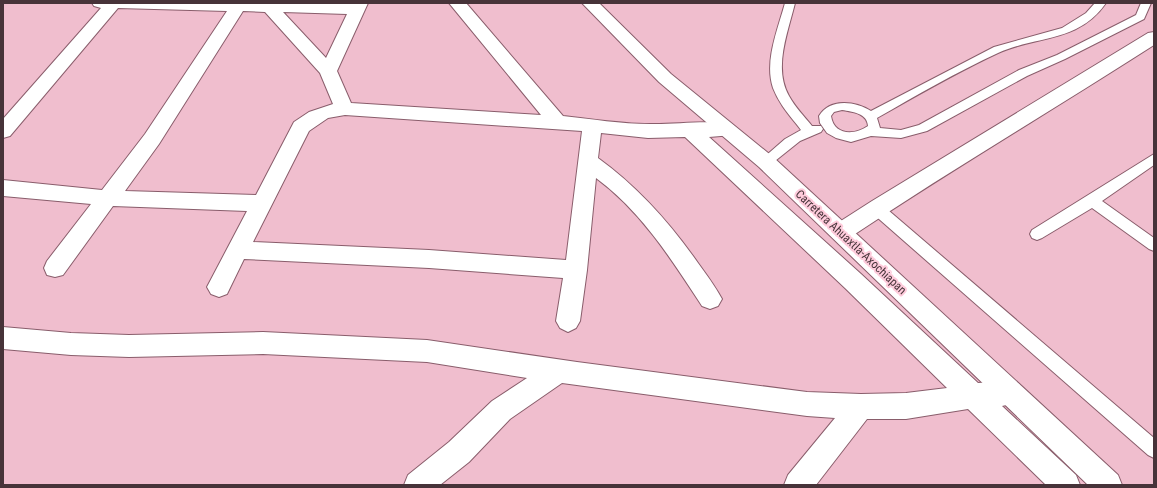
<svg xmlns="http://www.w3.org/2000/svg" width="1157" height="488" viewBox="0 0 1157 488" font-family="'Roboto Condensed',sans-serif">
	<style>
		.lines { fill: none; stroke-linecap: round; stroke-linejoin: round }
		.lane-casing { stroke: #895d6b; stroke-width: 2 }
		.street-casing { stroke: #895d6b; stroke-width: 2 }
		.secondary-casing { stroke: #895d6b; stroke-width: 2 }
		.lane { fill: #fff; fill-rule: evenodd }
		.street { fill: #fff; fill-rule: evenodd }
		.secondary { fill: #fff; fill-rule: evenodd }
		.labels { text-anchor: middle; stroke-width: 4; stroke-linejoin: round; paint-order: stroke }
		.street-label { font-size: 12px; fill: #473339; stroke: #fecbdb }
	</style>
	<rect width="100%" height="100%" fill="#f0bece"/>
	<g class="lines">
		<defs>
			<path id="lane" d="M 785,3 L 795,3 C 788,32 773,68 789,96 C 795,107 804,116 812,126 L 821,126 L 823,129 L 821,132 L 800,141 L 770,165 L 762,165 L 760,162 L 762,159 L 785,139 L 801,130 C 791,117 779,104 773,88 C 764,61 778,29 785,3 Z
				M 1095,3 L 1106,3 C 1078,43 1038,35 998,53 C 957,72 917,95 877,118 L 880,128 L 901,130 L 919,125 L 1019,70 L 1057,55 L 1136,15 L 1141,3 L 1151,3 L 1144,19 L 1065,59 L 1027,76 L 927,131 L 901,138 L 871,136 L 851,142 L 836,138 L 827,133 L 820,123 L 819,116 C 830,98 855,101 871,111 L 994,47 L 1062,28 L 1086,13 ZM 842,110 C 853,112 867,113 868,126 C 855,135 834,136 831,116 L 834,112 Z
				M 1154,154 L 1154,165 L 1102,201 L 1154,238 L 1154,251 L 1149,249 L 1092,208 L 1042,238 L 1037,240 L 1032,238 L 1030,234 L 1032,230 Z
				M 876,203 L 881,204 L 1154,438 L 1154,458 L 1148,455 L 871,212 L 869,208 L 871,204 Z"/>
			<path id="street" d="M 92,3 L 368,3 L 337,71 L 351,103 L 541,115 L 449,3 L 466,3 L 563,116 C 592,119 621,124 650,124 C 673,125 712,119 733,125 L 736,130 L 733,135 L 709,137 L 861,274 L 978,383 L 1010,381 L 1019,384 L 1023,393 L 1019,402 L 1002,406 L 1076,475 L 1080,485 L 1046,485 L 968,409 L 906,419 L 867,419 L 816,485 L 784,485 L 788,475 L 835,418 L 807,416 L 562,383 L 510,419 L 469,462 L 440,485 L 404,485 L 408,475 L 449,442 L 492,401 L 527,378 L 427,362 L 263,354 L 129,357 L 71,355 L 3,349 L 3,327 L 71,333 L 129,335 L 263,332 L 427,340 L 577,362 L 807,392 L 861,394 L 906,393 L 947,388 L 845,288 L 685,137 L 648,138 L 601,133 L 598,158 C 638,187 670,223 698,263 C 706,274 715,286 722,299 L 718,306 L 710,309 L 702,306 C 672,260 641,211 596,178 L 587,270 L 580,321 L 576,328 L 568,332 L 560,328 L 556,321 L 563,278 L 429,268 L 244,259 L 227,294 L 219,297 L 211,294 L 207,287 L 247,211 L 113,206 L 63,275 L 55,277 L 47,275 L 44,268 L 47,261 L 91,204 L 3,196 L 3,180 L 102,190 L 145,134 L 227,11 L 118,8 L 10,136 L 3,138 L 3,119 L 101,8 L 94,6 ZM 243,11 L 265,12 L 320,73 L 333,104 L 309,112 L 294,122 L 256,195 L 125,191 L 159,144 ZM 283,12 L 347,14 L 326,58 ZM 345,115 L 582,131 L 566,260 L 429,250 L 253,242 L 309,131 L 328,118 Z
				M 1154,32 L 1154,45 C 1053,110 949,171 849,238 L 841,241 L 833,238 L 830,232 L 833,226 L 872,201 L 1148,33 Z"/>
			<path id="secondary" d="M 582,3 L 599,3 L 671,74 L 773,157 L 1118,475 L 1122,485 L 1088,485 L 759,167 L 659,82 Z"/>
		</defs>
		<use href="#lane" class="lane-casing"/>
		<use href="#street" class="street-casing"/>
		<use href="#secondary" class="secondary-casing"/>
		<use href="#lane" class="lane"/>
		<use href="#street" class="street"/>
		<use href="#secondary" class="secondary"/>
	</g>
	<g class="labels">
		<g class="street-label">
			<text transform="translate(851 242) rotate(43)" y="4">Carretera Ahuaxtla-Axochiapan</text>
		</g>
	</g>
	<rect width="1157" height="488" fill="none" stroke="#473339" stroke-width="8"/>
</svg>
